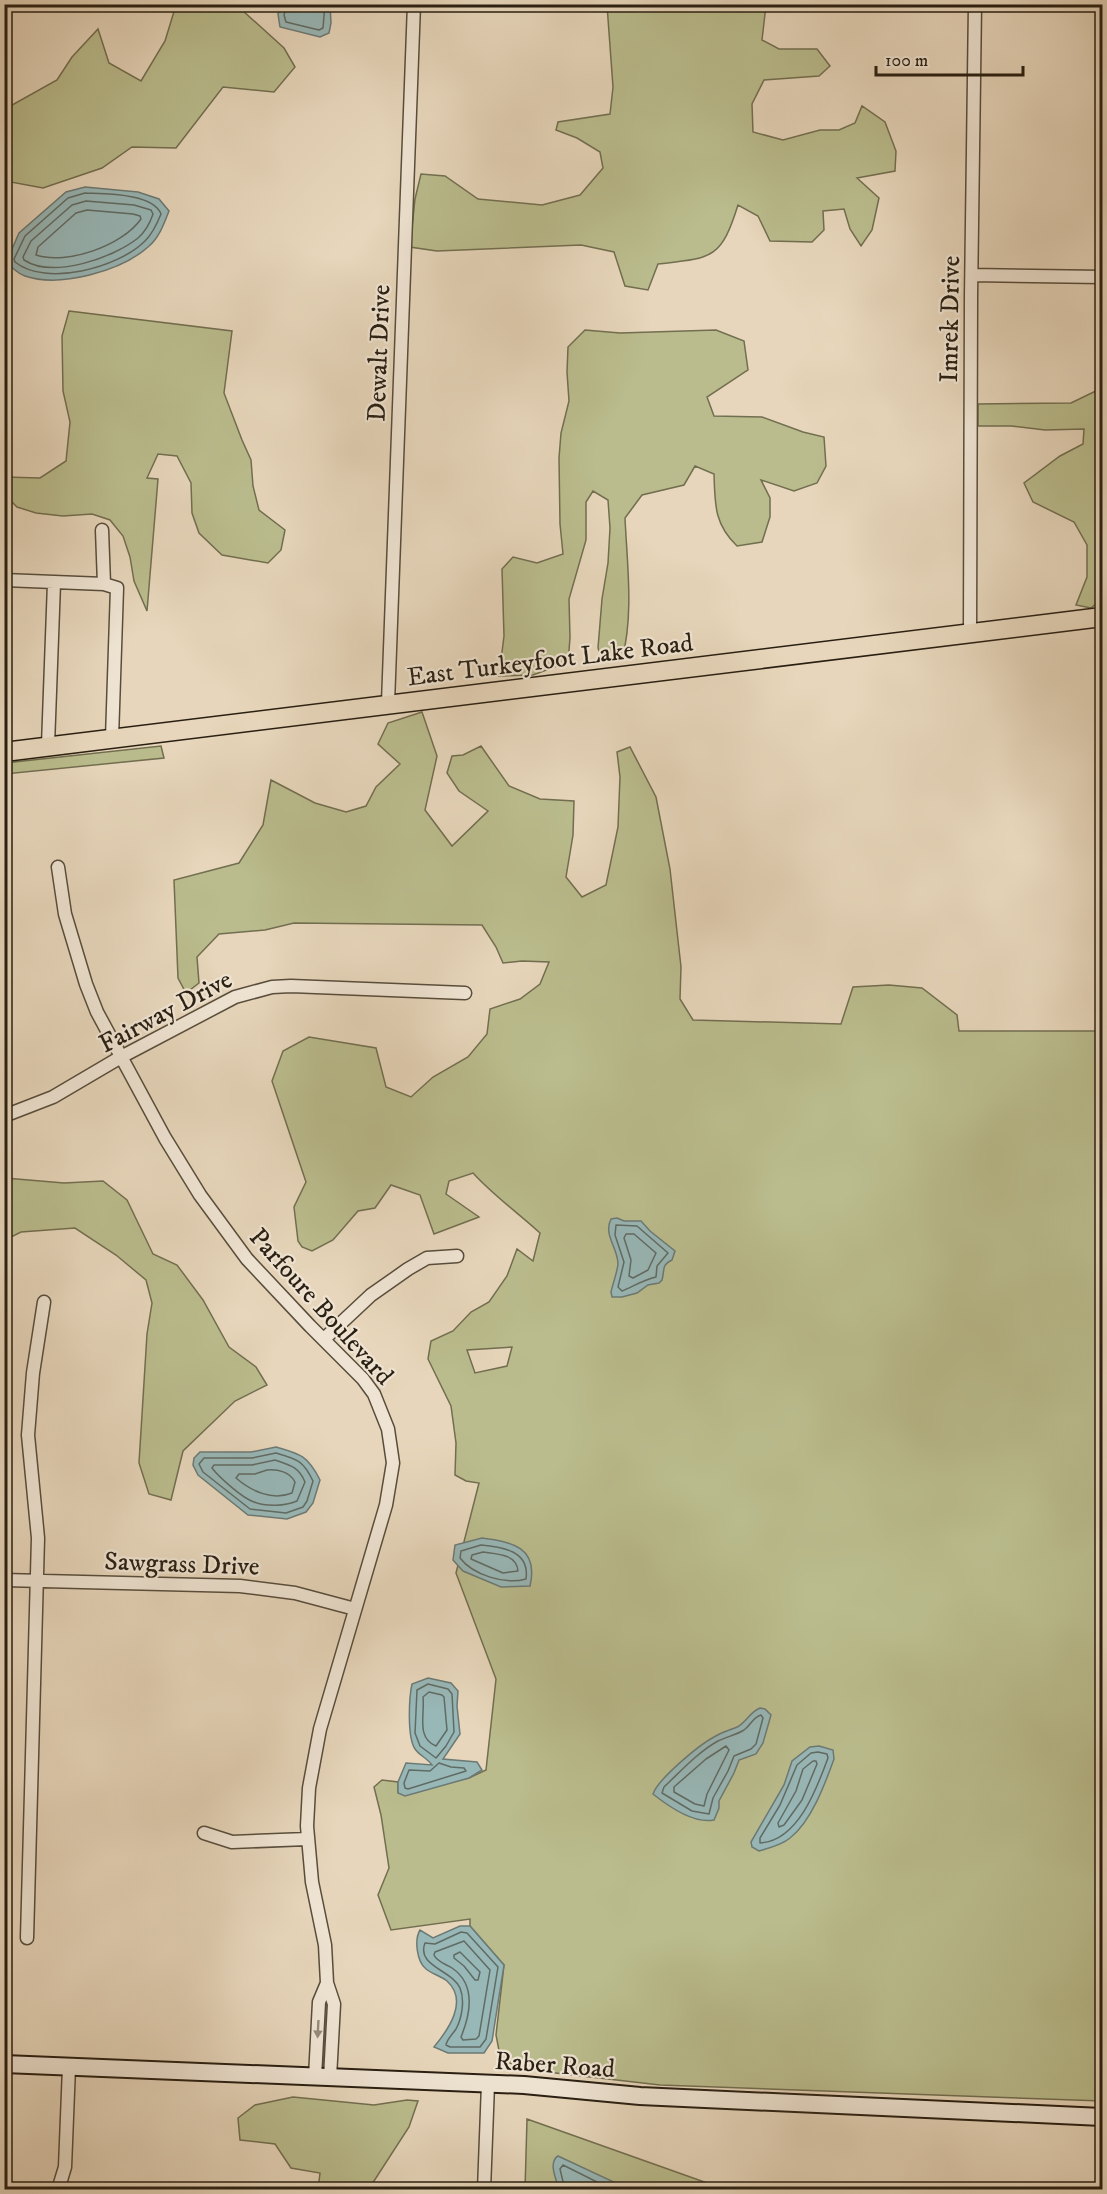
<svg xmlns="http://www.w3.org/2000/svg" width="1107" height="2194" viewBox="0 0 1107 2194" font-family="'IM FELL DW Pica',serif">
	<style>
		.green { fill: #babc8d; stroke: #726e50; stroke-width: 1.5; fill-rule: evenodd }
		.water { fill: #98b7b7; stroke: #6c7a75; stroke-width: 1.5 }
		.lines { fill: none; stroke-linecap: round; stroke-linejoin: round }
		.shore { stroke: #606b64; stroke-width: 1.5 }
		.street-casing { stroke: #584d3c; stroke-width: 15 }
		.secondary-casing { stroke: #291f12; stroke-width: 20 }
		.primary-casing { stroke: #291f12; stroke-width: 21 }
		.street { stroke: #efe4d3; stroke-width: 12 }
		.secondary { stroke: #efe4d3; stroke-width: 16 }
		.primary { stroke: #e7d6bb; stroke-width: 18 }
		.oneway { fill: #968b7c }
		.labels { text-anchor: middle; stroke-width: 4.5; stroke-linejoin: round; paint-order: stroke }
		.street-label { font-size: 26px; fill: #291f12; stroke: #efe4d3 }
	</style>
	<rect width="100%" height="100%" fill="#e7d6bb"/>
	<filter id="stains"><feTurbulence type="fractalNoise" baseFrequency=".00333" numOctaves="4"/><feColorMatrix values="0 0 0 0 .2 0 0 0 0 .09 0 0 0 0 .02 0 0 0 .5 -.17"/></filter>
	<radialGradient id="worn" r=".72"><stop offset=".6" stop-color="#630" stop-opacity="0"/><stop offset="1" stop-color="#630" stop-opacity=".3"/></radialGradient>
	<path class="green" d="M 176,5 L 248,5 L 242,10 L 284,48 L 295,67 L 274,92 L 223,87 L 176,148 L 132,147 L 102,168 L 43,188 L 5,181 L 5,109 L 57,80 L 72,57 L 98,29 L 109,63 L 141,81 L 165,41 Z
		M 607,5 L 766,5 L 762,40 L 779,49 L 817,49 L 830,66 L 819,76 L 764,80 L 752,104 L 753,132 L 783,140 L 820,130 L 839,130 L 855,123 L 862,106 L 885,122 L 896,151 L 895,171 L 857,178 L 879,198 L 872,230 L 861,246 L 850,229 L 844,209 L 823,211 L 824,230 L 812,242 L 770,241 L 758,216 L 738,205 C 721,259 713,258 658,264 L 648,290 L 625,286 L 614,252 L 581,245 L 437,251 L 410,247 L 415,199 L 421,174 L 445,176 L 478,199 L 542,205 L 580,195 L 603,168 L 600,152 L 577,138 L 556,130 L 558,122 L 610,114 L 613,87 Z
		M 69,311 L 232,331 L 224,393 L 242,440 L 251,460 L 253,486 L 259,510 L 285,530 L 281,550 L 268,563 L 222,555 L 199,533 L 192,513 L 191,483 L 177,456 L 158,454 L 147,478 L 158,479 L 147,611 L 134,581 L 130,557 L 123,536 L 110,520 L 92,514 L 63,516 L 36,513 L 17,507 L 5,495 L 5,477 L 40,478 L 66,461 L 70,422 L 63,391 L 62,336 Z
		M 585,330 L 620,333 L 716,330 L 744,341 L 748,370 L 707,397 L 714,416 L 762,417 L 803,432 L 824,437 L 826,466 L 817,483 L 794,491 L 761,480 L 770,498 L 770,517 L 762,542 L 737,546 C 714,524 715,504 714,474 L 695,466 L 684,485 L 642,495 L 625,518 C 627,563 634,615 622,659 L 602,659 L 598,648 L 602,599 L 608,563 L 610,528 L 608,500 L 593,491 L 586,502 L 586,540 L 569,599 L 570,638 L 568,662 L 533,675 L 499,676 L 504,636 L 502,569 L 513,557 L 537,563 L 563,554 L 560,524 L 559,458 L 561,433 L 569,401 L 567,372 L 568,347 Z
		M 1102,388 L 1102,599 L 1091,608 L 1076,605 L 1087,577 L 1087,545 L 1074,522 L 1033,502 L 1024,483 L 1060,456 L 1083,444 L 1084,429 L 1045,430 L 1011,426 L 978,426 L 978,404 L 1071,403 Z
		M 422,712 L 437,756 L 425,810 L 452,846 L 488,811 L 459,791 L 447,773 L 452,756 L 463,755 L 481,746 L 509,786 L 540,799 L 574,801 L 573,835 L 566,877 L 582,897 L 606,885 L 618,827 L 620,777 L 617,752 L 630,747 L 656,797 L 670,869 L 681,967 L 680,999 L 693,1020 L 841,1024 L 853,987 L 889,985 L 922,988 L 957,1015 L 959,1031 L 1102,1031 L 1102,2101 L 660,2085 L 547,2072 L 501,2061 L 496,2035 L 504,1965 L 470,1926 L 470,1919 L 391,1930 L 378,1895 L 389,1868 L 381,1815 L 374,1787 L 382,1780 L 398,1782 L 398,1792 L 469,1778 L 486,1770 L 496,1679 L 456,1573 L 479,1483 L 466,1481 L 455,1475 L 456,1443 L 451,1406 L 428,1359 L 431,1341 L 453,1331 L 471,1312 L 489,1302 L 507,1276 L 517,1249 L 533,1261 L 540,1233 C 518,1213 493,1195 473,1173 L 449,1181 L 446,1194 L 479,1217 L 434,1234 L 420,1195 L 391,1185 L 375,1208 L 358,1211 L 333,1240 L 312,1251 L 302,1247 L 298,1241 L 294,1207 L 306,1182 L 272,1081 L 283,1051 L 309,1037 L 376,1048 L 386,1087 L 411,1097 L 433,1077 L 468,1057 L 487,1034 L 490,1009 L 520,999 L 540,984 L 549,962 L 522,961 L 503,963 L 496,947 L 482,925 L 294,923 L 265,930 L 219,934 L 197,957 L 199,983 L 186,993 L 178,978 L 174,880 L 239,863 L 263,825 L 271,780 L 315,803 L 346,812 L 366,806 L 376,787 L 400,764 L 378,744 L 388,723 ZM 512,1347 L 507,1366 L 475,1373 L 467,1350 Z
		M 161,746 L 164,758 L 5,774 L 5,763 Z
		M 5,1178 L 64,1183 L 103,1181 L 127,1200 L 153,1254 L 177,1265 L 203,1300 L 229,1347 L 256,1367 L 267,1385 L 235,1401 L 183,1451 L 171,1500 L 149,1494 L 139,1463 L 147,1334 L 152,1303 L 146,1280 L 116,1255 L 75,1228 L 21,1232 L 5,1240 Z
		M 293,2097 L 374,2105 L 407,2100 L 418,2101 L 409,2127 L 372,2184 L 371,2189 L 362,2189 L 342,2184 L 341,2189 L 318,2190 L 320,2173 L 291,2168 L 275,2144 L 240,2140 L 238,2118 L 255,2105 Z
		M 527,2119 L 724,2189 L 525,2190 Z"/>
	<path class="water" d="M 281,5 L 330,5 L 331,23 L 329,33 L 320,37 L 280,27 L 278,14 Z
		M 85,187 L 138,192 L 159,199 L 169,211 C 164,224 159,238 148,247 C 121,271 60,288 25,276 C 18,274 12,267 6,263 L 19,233 L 66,192 Z
		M 617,1218 L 624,1221 L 641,1221 L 650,1231 L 675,1251 L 672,1260 C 661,1265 665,1270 662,1280 L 659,1283 L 648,1285 L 637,1293 L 622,1297 L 612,1297 L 611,1292 C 613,1283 617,1273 618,1264 C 618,1248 603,1235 611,1219 Z
		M 276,1447 C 301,1454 308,1456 320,1480 L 313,1503 L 306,1512 L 287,1519 L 248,1515 L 198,1475 L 193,1465 L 194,1458 L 200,1452 L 251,1452 Z
		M 482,1538 C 512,1542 539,1547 530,1586 L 501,1587 L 463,1571 L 453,1560 L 455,1545 Z
		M 428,1678 L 451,1683 L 458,1691 L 457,1706 L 460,1734 L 443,1759 L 477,1762 L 482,1770 L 469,1778 L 405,1796 L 398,1793 L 398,1782 L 406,1763 L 432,1765 C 427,1758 419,1755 415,1749 C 407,1737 409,1698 412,1684 Z
		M 760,1708 L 765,1709 L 771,1715 L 763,1743 L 756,1754 L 739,1760 L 734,1773 L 719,1801 L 719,1808 L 714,1820 C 694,1824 668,1806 653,1794 C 658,1779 699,1745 714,1737 C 722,1732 731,1730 739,1726 C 748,1720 750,1712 760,1708 Z
		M 819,1746 L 833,1750 L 834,1759 C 825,1784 811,1822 790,1838 C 782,1845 769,1848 759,1851 L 752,1847 L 751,1842 L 784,1785 L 792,1761 L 810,1747 Z
		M 460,1926 L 470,1926 L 504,1965 L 492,2041 L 484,2053 L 448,2053 L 434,2047 C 448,2030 469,2001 447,1981 C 441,1976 432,1974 426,1969 C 417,1962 414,1940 420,1930 L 433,1938 Z
		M 558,2156 L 616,2183 L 620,2189 L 559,2189 C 556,2179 548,2162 558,2156 Z"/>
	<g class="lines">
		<path class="shore" d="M 287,4 L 284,15 L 286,22 L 319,30 L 323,28 L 325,4
			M 85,193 C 105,194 153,193 161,214 C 157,224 153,233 145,241 C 118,268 46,287 15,262 L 14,259 L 25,236 L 68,198 Z
			M 86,201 L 134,205 L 151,210 L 153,214 C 150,223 145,232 138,238 C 113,258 53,279 24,260 L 23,257 L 31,241 L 72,205 Z
			M 87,210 L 133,214 L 140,216 L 141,219 C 122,246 67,265 36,255 L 38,247 L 76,213 Z
			M 616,1225 L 637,1226 L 668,1253 L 657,1266 L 656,1277 C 643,1280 634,1286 622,1291 L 618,1287 L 624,1262 L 615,1235 Z
			M 626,1234 L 634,1234 L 656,1253 L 648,1270 L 633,1278 L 629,1276 L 631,1260 L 624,1238 Z
			M 276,1453 C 297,1459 303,1460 313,1481 L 307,1501 L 303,1507 L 286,1513 L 250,1509 L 203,1472 L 199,1464 L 204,1458 L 252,1458 Z
			M 275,1460 C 290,1465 299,1467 305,1482 L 297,1501 C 285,1506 267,1507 254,1502 C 242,1498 219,1477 212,1468 L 214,1465 L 252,1465 Z
			M 267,1470 C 278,1469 290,1472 295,1482 L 292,1493 C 272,1501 251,1491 236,1478 L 239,1474 L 255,1474 Z
			M 481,1545 C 503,1547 530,1551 526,1579 C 505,1585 473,1575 460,1558 L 461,1551 Z
			M 483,1552 C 497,1554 517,1554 518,1571 L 503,1573 L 471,1559 L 472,1555 Z
			M 428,1684 L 448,1689 L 452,1694 L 454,1732 L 446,1746 L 436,1758 L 420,1746 L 415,1733 L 417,1690 Z
			M 429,1692 L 442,1695 L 444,1697 L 447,1730 L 436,1746 C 416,1738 425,1715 423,1697 Z
			M 761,1715 L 763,1718 L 756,1744 L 751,1749 L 734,1756 L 728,1771 L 713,1798 L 709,1814 L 692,1811 L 662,1793 L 664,1787 C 681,1771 698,1752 718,1741 C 726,1737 736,1735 744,1730 C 751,1725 753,1717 761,1715 Z
			M 726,1746 L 729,1750 L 707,1794 L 704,1806 L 695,1804 L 674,1792 L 674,1787 L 706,1759 Z
			M 818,1752 L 827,1754 L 828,1758 C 817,1788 798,1841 760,1843 L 760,1838 L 780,1805 L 797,1765 L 811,1753 Z
			M 813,1761 L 816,1761 L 817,1764 L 802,1800 L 784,1825 L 779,1827 L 778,1823 L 796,1791 L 803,1769 Z
			M 439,1763 L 451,1767 L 464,1768 L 466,1771 L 408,1789 L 405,1788 L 404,1783 L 409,1770 L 430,1771 Z
			M 461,1932 L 467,1933 L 498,1967 L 486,2039 L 480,2047 L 450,2047 L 446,2045 C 447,2039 452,2035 456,2029 C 462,2018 465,2000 460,1988 C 452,1970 416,1966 425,1943 L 435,1944 Z
			M 464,1941 L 490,1970 L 479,2036 L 476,2039 L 463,2040 L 461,2037 C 470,2015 477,1985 452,1968 C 446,1964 437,1962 434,1955 L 435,1952 Z
			M 460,1952 L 480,1972 L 478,1980 L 475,1980 L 464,1966 L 454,1958 L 454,1955 Z
			M 565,2190 L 560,2169 L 563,2165 L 613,2190"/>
		<defs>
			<path id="street" d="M 972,275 L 1102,277
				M 102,530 L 104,584
				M 4,580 L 104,584 L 117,588 L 112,738
				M 970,634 L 971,297 L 975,4
				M 388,703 L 414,4
				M 48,745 L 54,583
				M 58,867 L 65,914 L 86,984 L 97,1012 L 165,1138 L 200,1195 L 247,1259 L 310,1326 L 363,1379 L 374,1394 L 388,1429 L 393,1463 L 386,1505 L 320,1729 L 309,1788 L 307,1826 L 312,1882 L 325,1945 L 327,1983 L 334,2004 L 330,2078
				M 4,1116 L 53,1097 L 121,1057 L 235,997 L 272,987 L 291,986 L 465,993
				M 324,1339 L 371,1295 L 408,1269 L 427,1258 L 457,1256
				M 4,1580 L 240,1586 L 295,1593 L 355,1609
				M 204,1833 L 232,1842 L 307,1839
				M 27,1938 L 38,1538 L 28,1435 L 33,1373 L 44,1302
				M 315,2077 L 319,2002 L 327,1983
				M 58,2190 L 65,2167 L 69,2067
				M 484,2190 L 488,2084"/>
			<path id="secondary" d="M 4,2064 L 524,2085 L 640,2096 L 1102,2117"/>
			<path id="primary" d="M 4,752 L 1102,617"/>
		</defs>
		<use href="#street" class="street-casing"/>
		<use href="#secondary" class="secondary-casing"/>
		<use href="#primary" class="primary-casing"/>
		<use href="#street" class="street"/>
		<use href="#secondary" class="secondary"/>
		<use href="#primary" class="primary"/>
	</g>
	<defs><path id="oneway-solid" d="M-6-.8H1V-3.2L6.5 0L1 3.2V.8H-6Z" transform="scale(1.5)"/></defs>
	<use class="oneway" href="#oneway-solid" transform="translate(318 2029) rotate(93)"/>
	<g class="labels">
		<g class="street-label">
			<text transform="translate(949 319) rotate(-89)" y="9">Imrek Drive</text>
			<text transform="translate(378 353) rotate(-88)" y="9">Dewalt Drive</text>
			<text transform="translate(550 659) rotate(-7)" y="9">East Turkeyfoot Lake Road</text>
			<text transform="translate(165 1011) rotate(-28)" y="9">Fairway Drive</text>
			<text transform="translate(322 1306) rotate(48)" y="9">Parfoure Boulevard</text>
			<text transform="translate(182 1563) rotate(2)" y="9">Sawgrass Drive</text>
			<text transform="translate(555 2064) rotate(4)" y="9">Raber Road</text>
		</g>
	</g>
	<rect width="1107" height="2194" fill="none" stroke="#e7d6bb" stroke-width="24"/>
	<rect x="6" y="6" width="1095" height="2182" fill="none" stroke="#291f12" stroke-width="3"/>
	<rect x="12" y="12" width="1083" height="2170" fill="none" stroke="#291f12" stroke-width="1.5"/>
	<path d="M876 66v9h147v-9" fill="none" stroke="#291f12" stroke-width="3"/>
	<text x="885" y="66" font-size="18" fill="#291f12" stroke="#efe4d3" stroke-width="4.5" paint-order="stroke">100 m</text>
	<rect width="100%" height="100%" filter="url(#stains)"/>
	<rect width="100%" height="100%" fill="url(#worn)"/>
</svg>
